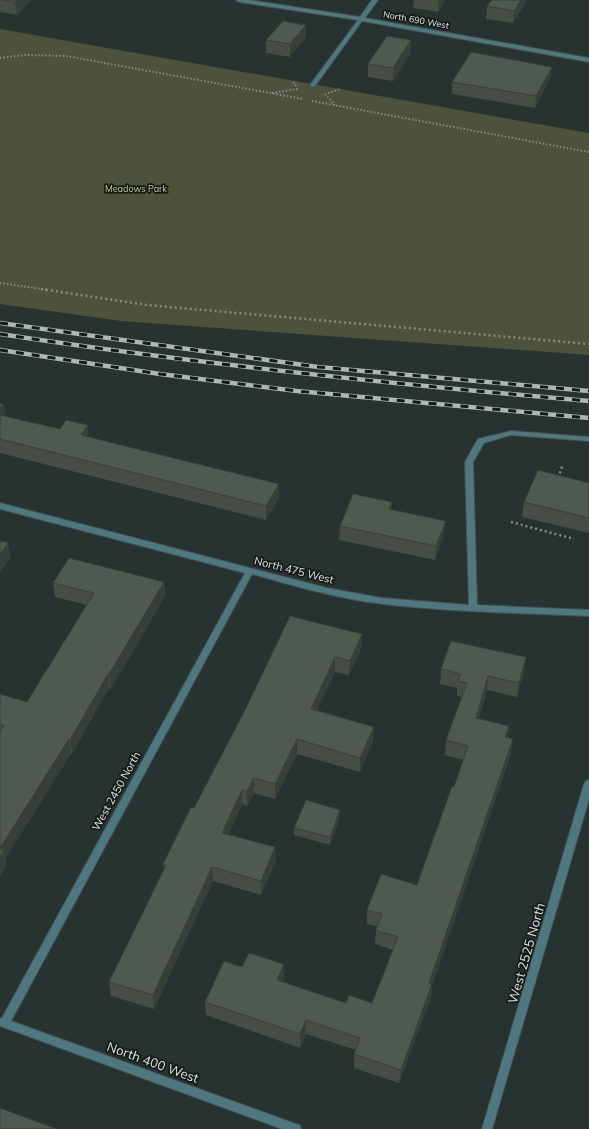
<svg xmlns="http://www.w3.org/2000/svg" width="589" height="1129" viewBox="0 0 589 1129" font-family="Mulish,sans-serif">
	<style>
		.green { fill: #4e523a }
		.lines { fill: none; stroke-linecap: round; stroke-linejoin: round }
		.street-casing { stroke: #44504d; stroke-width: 2 }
		.path-far1 { stroke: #828c8a; stroke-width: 2; stroke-dasharray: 1.5 2; stroke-linecap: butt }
		.path { stroke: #828c8a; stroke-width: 2.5; stroke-dasharray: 2 3; stroke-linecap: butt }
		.street { fill: #4f7780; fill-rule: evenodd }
		.rail-casing { stroke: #adb7b4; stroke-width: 4.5 }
		.rail { stroke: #141a18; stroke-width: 3; stroke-dasharray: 8; stroke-linecap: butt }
		.wall { fill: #454d45 }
		.shaded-wall { fill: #383e38 }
		.building { fill: #505950; stroke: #383e38 }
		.labels { text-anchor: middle; stroke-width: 3.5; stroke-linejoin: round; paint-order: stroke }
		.far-street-label { font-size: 9px; fill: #dfe7e5; stroke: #141a18 }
		.far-park-label { font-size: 9px; fill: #c3ca92; stroke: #141a18 }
		.street-label { font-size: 11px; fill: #dfe7e5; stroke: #141a18 }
		.near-street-label { font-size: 13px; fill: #dfe7e5; stroke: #141a18 }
	</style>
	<rect width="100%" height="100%" fill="#263330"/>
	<path class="green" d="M 0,29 L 589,133 L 589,355 L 121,321 L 0,304 Z"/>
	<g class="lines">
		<defs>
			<path id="street" d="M 236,0 L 249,0 L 360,17 L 372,0 L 378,0 L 365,18 L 589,58 L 589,62 L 362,21 L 315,86 L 313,87 L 310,85 L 358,20 L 239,2 Z
				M 511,431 L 589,437 L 589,441 L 511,435 L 484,443 L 473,462 L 477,605 L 589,610 L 589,616 C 520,613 451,612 383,604 C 338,599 295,586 252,574 L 11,1021 L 296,1124 L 300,1125 L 301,1129 L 282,1129 L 0,1026 L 0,1018 L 2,1018 L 245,573 L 0,509 L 0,503 L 327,588 L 382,598 L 469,605 L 465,462 L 478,439 Z
				M 589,780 L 589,799 L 492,1129 L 482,1129 L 584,784 L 586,781 Z"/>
		</defs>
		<use href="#street" class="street-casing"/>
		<path class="path-far1" d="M 0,58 L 25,55 L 66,56 L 303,99
			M 293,82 L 297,87
			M 272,93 L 298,89
			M 328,93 L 341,89
			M 325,94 L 335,105
			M 312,101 L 589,152
			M 0,283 L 48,290"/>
		<path class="path" d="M 41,289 L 147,305 L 589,344
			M 558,478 L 563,464
			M 511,522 L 574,539"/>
		<use href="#street" class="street"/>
		<defs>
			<path id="rail" d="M 0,323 L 318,367 L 589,391
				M 0,334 C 196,364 392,384 589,401
				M 0,350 L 160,374 L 297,391 L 589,418"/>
		</defs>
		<use href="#rail" class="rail-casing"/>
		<use href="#rail" class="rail"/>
	</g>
	<path class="wall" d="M 0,0 L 31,0 L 17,15 L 0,12 Z
		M 414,0 L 445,0 L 438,12 L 413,8 Z
		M 492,0 L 527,0 L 513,23 L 486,19 L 487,6 Z
		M 306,25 L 306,37 L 290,57 L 266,53 L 266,40 Z
		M 411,40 L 411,53 L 393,81 L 368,77 L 368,64 Z
		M 552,67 L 550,78 L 535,108 L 452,94 L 452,82 Z
		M 0,403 L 3,404 L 5,416 L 89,437 L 279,498 L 266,520 L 0,453 Z
		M 589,483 L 589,533 L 522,517 L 524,502 Z
		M 392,502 L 391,509 L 444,535 L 435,560 L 339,540 L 340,526 Z
		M 164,582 L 165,596 L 111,689 L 109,688 L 72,754 L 71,754 L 6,857 L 7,864 L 0,877 L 0,694 L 27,702 L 87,605 L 55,597 L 53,583 Z
		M 290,616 L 361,649 L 349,675 L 335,672 L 317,710 L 374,727 L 373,741 L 360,772 L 297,754 L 275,799 L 254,793 L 247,806 L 242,804 L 229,834 L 275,847 L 276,861 L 261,895 L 213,881 L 154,1009 L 111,996 L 109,982 L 164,869 L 163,864 L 194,808 L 244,712 Z
		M 526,657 L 524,672 L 517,697 L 487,690 L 479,718 L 509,726 L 508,738 L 511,754 L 432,986 L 431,997 L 399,1083 L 354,1068 L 354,1054 L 356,1050 L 306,1034 L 300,1048 L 206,1015 L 205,1002 L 242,967 L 284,978 L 283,982 L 346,1003 L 372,1003 L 393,950 L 375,944 L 376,930 L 378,927 L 367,924 L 367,910 L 417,885 L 454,787 L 463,760 L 445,755 L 446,740 L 462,697 L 457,696 L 457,688 L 440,684 L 441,669 Z
		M 340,810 L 340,817 L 330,845 L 294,835 L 294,828 Z"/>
	<path class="shaded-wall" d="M 17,0 L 31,0 L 17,15 L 15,2 Z
		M 438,0 L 445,0 L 438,12 Z
		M 521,0 L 527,0 L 513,23 L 514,11 Z
		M 306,25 L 306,37 L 290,57 L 290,44 Z
		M 411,40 L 411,53 L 393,81 L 393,68 Z
		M 552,67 L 550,78 L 535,108 L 536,96 Z
		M 3,404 L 6,418 L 0,425 L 0,408 Z
		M 88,425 L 89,440 L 81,435 Z
		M 279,484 L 279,498 L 266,520 L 266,506 Z
		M 392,502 L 391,517 L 389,509 Z
		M 446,521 L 444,535 L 435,560 L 436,546 Z
		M 8,543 L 11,557 L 0,573 L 0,555 Z
		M 164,582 L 165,596 L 111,689 L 109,674 Z
		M 362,634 L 361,649 L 349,675 L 350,661 Z
		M 335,657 L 335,672 L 311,723 L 311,709 Z
		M 526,657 L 524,672 L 517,697 L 519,683 Z
		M 108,674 L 109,688 L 72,754 L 70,740 Z
		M 488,676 L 487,690 L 475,732 L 476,718 Z
		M 509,726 L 507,740 L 505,737 Z
		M 374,727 L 373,741 L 360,772 L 360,758 Z
		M 69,739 L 71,754 L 6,857 L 7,864 L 0,877 L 0,848 Z
		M 297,739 L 297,754 L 275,799 L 275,784 Z
		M 513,739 L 511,754 L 432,986 L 431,997 L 399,1083 L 401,1070 L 429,983 Z
		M 254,778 L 254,793 L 247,806 L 247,791 Z
		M 242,790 L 242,804 L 223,847 L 222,833 Z
		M 340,810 L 340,817 L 330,845 L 330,837 Z
		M 275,847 L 276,861 L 261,895 L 261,881 Z
		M 212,867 L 213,881 L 154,1009 L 153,995 Z
		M 284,964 L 284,978 L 278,994 L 277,980 Z
		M 306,1020 L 306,1034 L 300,1048 L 300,1034 Z"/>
	<path class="building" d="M 2,0 L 17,0 L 15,2 Z
		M 492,0 L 521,0 L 514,11 L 487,6 Z
		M 283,21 L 306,25 L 290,44 L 266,40 Z
		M 387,36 L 411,40 L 393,68 L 368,64 Z
		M 471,52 L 552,67 L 536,96 L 452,82 Z
		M 0,403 L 3,404 L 0,408 Z
		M 0,415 L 60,429 L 66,420 L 88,425 L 81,435 L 279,484 L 266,506 L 0,439 Z
		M 538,470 L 589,483 L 589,518 L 524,502 Z
		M 353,494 L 392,502 L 389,509 L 446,521 L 436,546 L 340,526 Z
		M 0,541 L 8,543 L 0,555 Z
		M 69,558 L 164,582 L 109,674 L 108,674 L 70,740 L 69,739 L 0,848 L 0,732 L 4,726 L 0,725 L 0,694 L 27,702 L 94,593 L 53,583 Z
		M 290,616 L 362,634 L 350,661 L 335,657 L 311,709 L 374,727 L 360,758 L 297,739 L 275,784 L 254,778 L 247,791 L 242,790 L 222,833 L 275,847 L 261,881 L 212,867 L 153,995 L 109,982 L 166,865 L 163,864 L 191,807 L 194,808 L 244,712 Z
		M 451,641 L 526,657 L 519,683 L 488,676 L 476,718 L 509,726 L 505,737 L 513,739 L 429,983 L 432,984 L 401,1070 L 354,1054 L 360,1038 L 306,1020 L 300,1034 L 205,1002 L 224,961 L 242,967 L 249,953 L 284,964 L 277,980 L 346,1003 L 349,995 L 372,1003 L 398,937 L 376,930 L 382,914 L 367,910 L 381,874 L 417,885 L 452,786 L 454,787 L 468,746 L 446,740 L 467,683 L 458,681 L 461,674 L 441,669 Z
		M 306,800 L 340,810 L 330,837 L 294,828 Z
		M 0,849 L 4,850 L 0,858 Z
		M 0,1108 L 57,1129 L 0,1129 Z"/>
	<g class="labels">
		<g class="far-street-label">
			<text transform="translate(416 20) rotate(10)" y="3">North 690 West</text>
		</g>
		<g class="far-park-label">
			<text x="136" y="192">Meadows Park</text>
		</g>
		<g class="street-label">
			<text transform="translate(294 570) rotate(14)" y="4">North 475 West</text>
			<text transform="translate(116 791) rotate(-61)" y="4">West 2450 North</text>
		</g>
		<g class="near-street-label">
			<text transform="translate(526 953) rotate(-74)" y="5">West 2525 North</text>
			<text transform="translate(153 1062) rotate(20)" y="5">North 400 West</text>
		</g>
	</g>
</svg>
